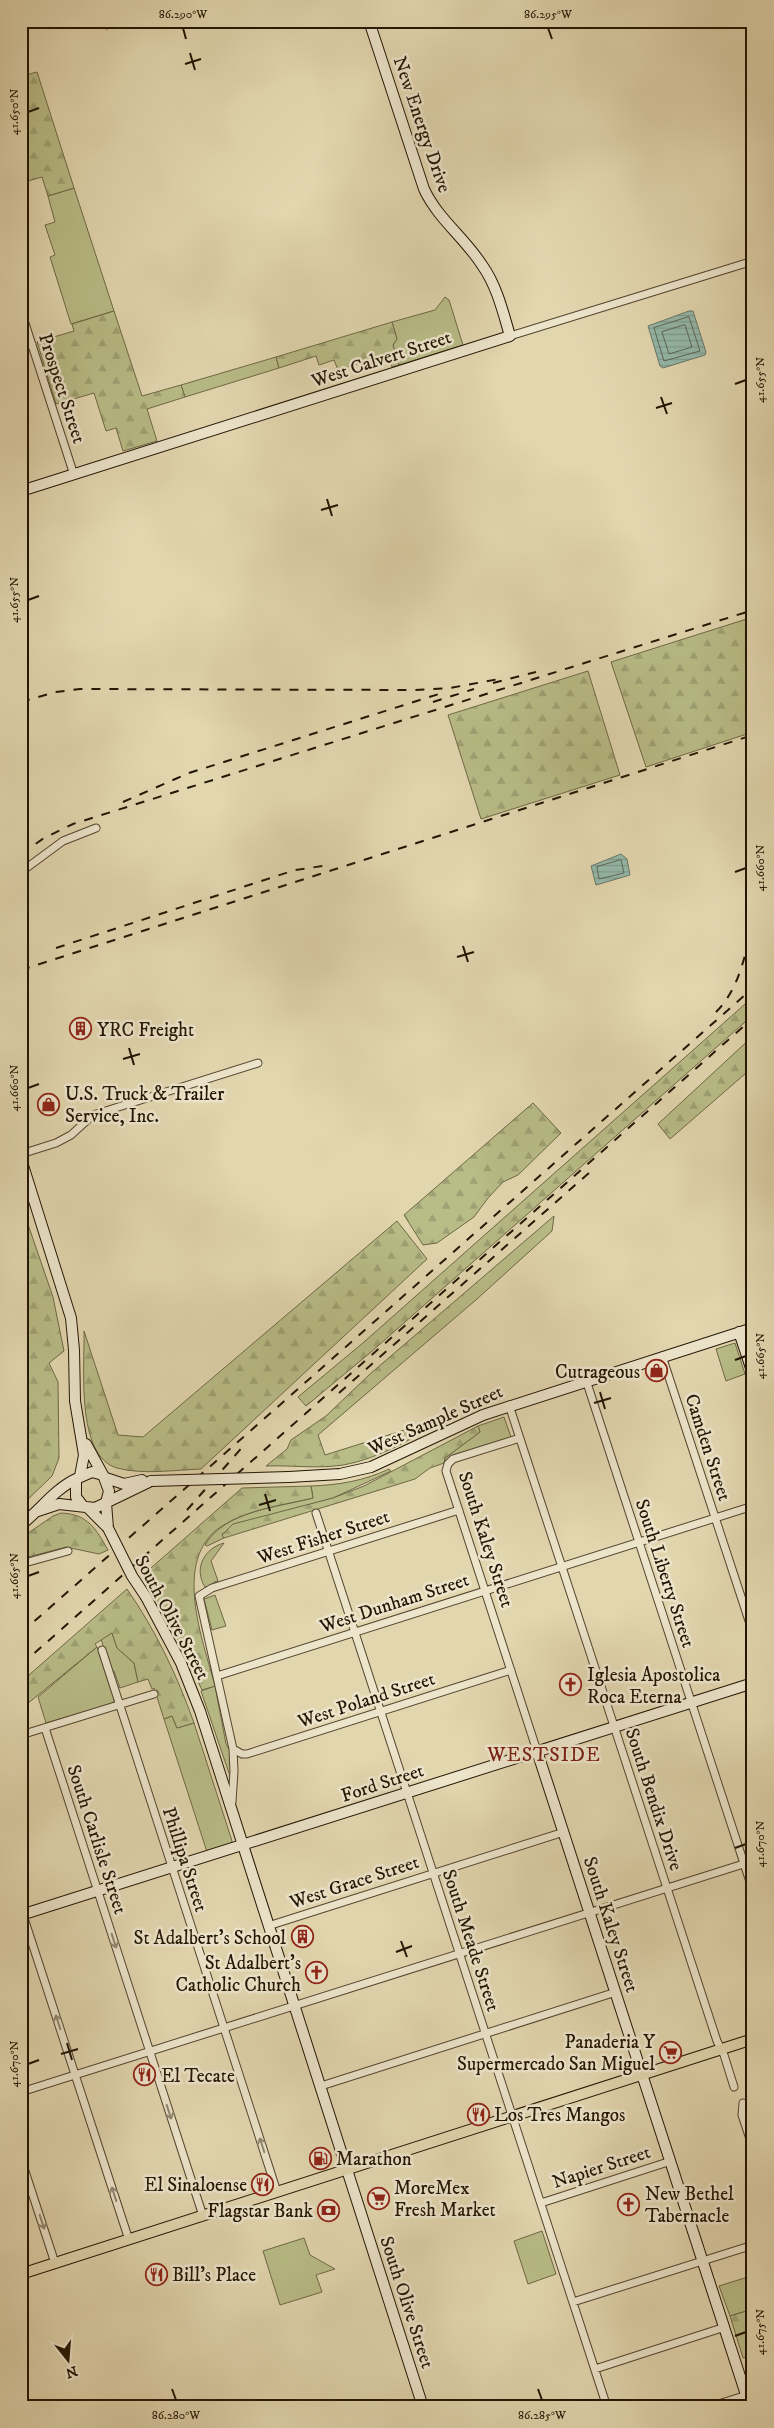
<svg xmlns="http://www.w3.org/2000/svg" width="774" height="2428" viewBox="0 0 774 2428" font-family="'IM FELL DW Pica',serif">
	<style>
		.grass { fill: #b8bc87; stroke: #6e6845 }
		.forest { fill: url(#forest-firs); stroke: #6e6845 }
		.water { fill: url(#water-rules); stroke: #677768 }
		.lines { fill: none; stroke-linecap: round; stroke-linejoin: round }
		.shore { stroke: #5c6757; stroke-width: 1 }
		.street-casing { stroke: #53452e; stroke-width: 9 }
		.secondary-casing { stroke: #231503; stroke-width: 12 }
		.primary-casing { stroke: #231503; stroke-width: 12 }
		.street { stroke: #ece4cb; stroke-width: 7 }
		.secondary { stroke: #ece4cb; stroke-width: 10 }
		.primary { stroke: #e2d6af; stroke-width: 10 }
		.rail { stroke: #231503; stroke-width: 2; stroke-dasharray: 9 9; stroke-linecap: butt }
		.secondary-bridge-casing { stroke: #231503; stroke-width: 12; stroke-linecap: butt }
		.secondary-bridge { stroke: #ece4cb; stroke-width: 10 }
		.oneway { stroke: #928771 }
		.ticks { fill: none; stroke: #231503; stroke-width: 2 }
		.labels { text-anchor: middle; stroke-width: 5; stroke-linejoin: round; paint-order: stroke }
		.street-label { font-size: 19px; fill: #231503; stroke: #ece4cb }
		.poi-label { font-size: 19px; fill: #231503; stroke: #ece4cb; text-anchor: start }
		.neighbourhood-label { font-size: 20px; letter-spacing: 1px; fill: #7a1f14; stroke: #ece4cb }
		.neatline { fill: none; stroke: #231503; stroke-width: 2 }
		.ticks-label { font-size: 12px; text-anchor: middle; fill: #231503 }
	</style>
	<defs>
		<pattern id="forest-firs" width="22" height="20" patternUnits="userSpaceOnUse" patternTransform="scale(1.25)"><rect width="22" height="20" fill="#b8bc87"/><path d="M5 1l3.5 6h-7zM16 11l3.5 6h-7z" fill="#9ea173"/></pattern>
		<pattern id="water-rules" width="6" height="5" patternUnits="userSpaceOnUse" patternTransform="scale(1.25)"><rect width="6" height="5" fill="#95b9ab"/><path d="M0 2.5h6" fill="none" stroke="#809e92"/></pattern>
	</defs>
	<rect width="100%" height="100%" fill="#e2d6af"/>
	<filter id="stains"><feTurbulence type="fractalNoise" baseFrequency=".004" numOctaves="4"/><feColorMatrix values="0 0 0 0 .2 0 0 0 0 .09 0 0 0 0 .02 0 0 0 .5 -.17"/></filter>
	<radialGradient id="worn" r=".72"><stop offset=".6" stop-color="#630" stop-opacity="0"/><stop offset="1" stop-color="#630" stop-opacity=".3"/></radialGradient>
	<path class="grass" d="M 74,188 L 114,311 L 71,324 L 50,257 L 55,255 L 45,225 L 55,222 L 48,196 Z
		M 445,297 L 449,300 L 463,345 L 399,365 L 393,345 L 397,339 L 392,322 L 435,310 Z
		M 276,357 L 279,368 L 185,397 L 181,385 Z
		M 735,1343 L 745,1374 L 726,1381 L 716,1349 Z
		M 504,1417 L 511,1437 L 454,1455 L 444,1463 L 445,1458 L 480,1432 L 478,1426 Z
		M 389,1469 L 391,1471 L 333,1498 L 258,1519 L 222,1534 L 224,1538 L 207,1546 L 205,1545 C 224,1511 279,1507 313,1498 L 311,1486 C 338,1485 364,1481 389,1469 Z
		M 224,1543 L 211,1561 L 218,1581 L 214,1582 L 215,1585 L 205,1587 C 193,1568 205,1548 224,1543 Z
		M 215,1595 L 226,1626 L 212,1630 L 204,1599 Z
		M 112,1633 L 117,1648 L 134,1663 L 138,1682 L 120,1688 L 114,1671 L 111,1671 L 101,1639 Z
		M 97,1647 L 114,1699 L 114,1703 L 46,1723 L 38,1697 Z
		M 215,1686 L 226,1744 L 230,1751 L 231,1779 L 201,1691 Z
		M 172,1716 L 177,1728 L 194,1723 L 232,1841 L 231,1844 L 207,1852 L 164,1719 Z
		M 542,2231 L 556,2274 L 528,2284 L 514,2241 Z
		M 304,2238 L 310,2255 L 335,2269 L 316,2275 L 322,2292 L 280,2305 L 263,2251 Z
		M 751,2276 L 753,2309 L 730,2316 L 719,2286 Z"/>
	<path class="forest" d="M 37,72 L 74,188 L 48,196 L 42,177 L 21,183 L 21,86 L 26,75 Z
		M 114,311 L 142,396 L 181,385 L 185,397 L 147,409 L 157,441 L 123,451 L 116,428 L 106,431 L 94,393 L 56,404 L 37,342 L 74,331 L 72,324 Z
		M 392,322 L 397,339 L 393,345 L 399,365 L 392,367 L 388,354 L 338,370 L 334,360 L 319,365 L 316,356 L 279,368 L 276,357 Z
		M 753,617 L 753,732 L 646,767 L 611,662 Z
		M 588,671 L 620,775 L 481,819 L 448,715 Z
		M 753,997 L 753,1015 L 371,1352 L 306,1406 L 298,1397 L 364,1342 Z
		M 753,1036 L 753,1067 L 670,1139 L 658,1124 Z
		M 533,1103 L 561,1133 L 518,1175 L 503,1182 L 488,1198 L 474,1217 L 437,1243 L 423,1245 L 404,1215 Z
		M 21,1204 L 53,1297 L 64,1351 L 49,1363 L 58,1382 L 59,1458 L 52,1476 L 21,1506 Z
		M 554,1216 L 552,1231 L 477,1299 L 318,1435 L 325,1455 L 449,1416 L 449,1418 C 415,1436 382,1458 343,1465 C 317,1469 292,1465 266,1466 L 287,1449 L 291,1440 L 326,1416 L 370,1374 Z
		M 397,1221 L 427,1259 L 201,1469 C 174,1470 143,1475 117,1468 C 75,1456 85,1365 84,1331 L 118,1435 L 143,1437 Z
		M 478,1426 L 480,1432 L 445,1458 L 444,1463 L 430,1468 L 415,1479 L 224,1538 L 222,1535 L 233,1524 L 333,1498 L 364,1486 Z
		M 311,1486 L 313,1498 C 284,1505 248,1509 222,1526 C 171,1559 203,1640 215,1686 L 202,1690 L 168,1618 L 143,1575 L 242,1488 Z
		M 61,1513 C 88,1514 96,1529 108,1550 L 99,1554 L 66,1547 L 21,1559 L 21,1538 L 53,1516 Z
		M 127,1589 C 156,1631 177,1675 194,1723 L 177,1728 L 172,1716 L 164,1719 L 154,1688 L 152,1689 L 148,1679 L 138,1682 L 134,1663 L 117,1648 L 112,1633 L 95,1644 L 97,1647 L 21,1709 L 21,1682 Z
		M 753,2309 L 753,2355 L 743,2358 L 730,2316 Z"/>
	<path class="water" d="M 689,311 L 693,311 L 706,352 L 705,355 L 663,368 L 660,366 L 648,326 Z
		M 621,854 L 627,859 L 630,875 L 596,885 L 591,866 Z"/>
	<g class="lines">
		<path class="shore" d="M 689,317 L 700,351 L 664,361 L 654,328 Z
			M 685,325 L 692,347 L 669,354 L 662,332 Z
			M 621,860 L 624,873 L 599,879 L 597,867 Z"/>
		<defs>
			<path id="street" d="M 106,21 L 107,25
				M 21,311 L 74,475
				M 510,336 L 753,261
				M 21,347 L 32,344
				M 21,872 L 63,841 L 96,828
				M 21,1154 L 56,1143 L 71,1135 L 93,1115 L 258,1063
				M 662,1356 L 753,1633
				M 586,1380 L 753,1891
				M 509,1405 L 717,2041 L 724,2055 L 734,2087
				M 520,1438 L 453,1459 L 448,1464 L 446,1471 L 537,1751
				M 316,1513 L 607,2407
				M 21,1564 L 68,1551
				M 102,1650 L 277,2192
				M 217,1676 L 753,1506
				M 45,1728 L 203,2216
				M 21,1735 L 154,1694
				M 233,1749 L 242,1754 L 247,1754 L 511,1670
				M 232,1802 L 234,1771 L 233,1749 L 199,1596 L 212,1588 L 459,1510
				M 21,1909 L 129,2240
				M 268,1926 L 564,1832
				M 321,2086 L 616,1992
				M 21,2092 L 753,1861
				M 743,2103 L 742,2115 L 753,2148
				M 21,2159 L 55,2263
				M 541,2203 L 671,2161
				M 573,2302 L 753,2245
				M 595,2369 L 725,2327
				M 709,2407 L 747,2395"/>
			<path id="secondary" d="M 21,491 L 510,336 C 503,312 497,286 482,265 C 464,237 438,219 424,189 L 369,21
				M 21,1159 L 71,1318 L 74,1350 L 75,1401 L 84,1455 L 80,1476
				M 739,1332 L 753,1374
				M 86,1444 L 103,1475
				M 289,1477 L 340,1474 L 371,1467 L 483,1415 L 753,1328
				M 106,1478 L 124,1484 L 142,1480
				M 83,1506 L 76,1497 L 76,1479 L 92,1472 L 103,1475 L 109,1491 L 106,1503 L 108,1528
				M 88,1508 L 108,1528
				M 38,1511 L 59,1504 L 95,1508 L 151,1481
				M 21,1525 C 40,1510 55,1489 76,1479
				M 146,1597 L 181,1663 L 200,1711 L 423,2407
				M 537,1751 L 750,2407
				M 21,1915 L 753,1683"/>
			<path id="primary" d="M 21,2274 L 753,2039"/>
		</defs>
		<use href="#street" class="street-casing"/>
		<use href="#secondary" class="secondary-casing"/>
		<use href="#primary" class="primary-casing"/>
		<use href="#street" class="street"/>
		<use href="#secondary" class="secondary"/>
		<use href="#primary" class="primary"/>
		<path class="rail" d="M 493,683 L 536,672
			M 21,702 L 56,692 L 80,689 L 415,690 L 450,688 L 499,679
			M 433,702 L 474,689
			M 123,802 L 189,773 L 442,693
			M 21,854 L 44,838 L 73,824 L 753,610
			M 56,948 L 295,870 L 330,865
			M 21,970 L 753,735
			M 716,1012 C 740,988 745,954 753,923
			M 339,1393 L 590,1172
			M 187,1510 L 246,1443
			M 21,1633 L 753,988
			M 21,1665 L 753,1018"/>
		<defs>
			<path id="secondary-bridge" d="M 151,1481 L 289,1477
				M 108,1528 L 132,1576 L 146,1597"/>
		</defs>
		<use href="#secondary-bridge" class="secondary-bridge-casing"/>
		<use href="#secondary-bridge" class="secondary-bridge"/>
	</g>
	<defs><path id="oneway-shaft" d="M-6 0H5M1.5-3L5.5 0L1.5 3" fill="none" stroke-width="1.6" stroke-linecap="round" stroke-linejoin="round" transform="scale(1.25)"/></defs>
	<g class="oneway">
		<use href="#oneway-shaft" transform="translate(114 1941) rotate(72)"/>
		<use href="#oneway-shaft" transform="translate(58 2022) rotate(-108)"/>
		<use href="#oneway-shaft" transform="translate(169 2112) rotate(72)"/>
		<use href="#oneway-shaft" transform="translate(262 2145) rotate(-108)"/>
		<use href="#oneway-shaft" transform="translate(114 2194) rotate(-108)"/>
		<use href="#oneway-shaft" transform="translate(42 2222) rotate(72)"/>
	</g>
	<path class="ticks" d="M 183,28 L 186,39M 548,28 L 552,39M 190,53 L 195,70M 185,64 L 201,59M 28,112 L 39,108M 735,384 L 746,380M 661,397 L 667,414M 656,408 L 672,403M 327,499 L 332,516M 321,510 L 338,505M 28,600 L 39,596M 735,872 L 746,868M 463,946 L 468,962M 457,957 L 474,952M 129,1048 L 134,1065M 123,1059 L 140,1054M 28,1088 L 39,1084M 735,1360 L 746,1356M 600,1392 L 605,1409M 594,1403 L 611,1398M 265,1494 L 270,1511M 259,1505 L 276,1500M 28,1576 L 39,1572M 735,1848 L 746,1844M 401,1941 L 407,1957M 396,1952 L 412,1946M 67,2043 L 72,2060M 61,2054 L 78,2049M 28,2064 L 39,2060M 735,2336 L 746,2332M 172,2389 L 176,2400M 538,2389 L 542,2400"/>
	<defs>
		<symbol id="building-ring" viewBox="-11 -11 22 22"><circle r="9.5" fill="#ece4cb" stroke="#8f2418" stroke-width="1.5"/><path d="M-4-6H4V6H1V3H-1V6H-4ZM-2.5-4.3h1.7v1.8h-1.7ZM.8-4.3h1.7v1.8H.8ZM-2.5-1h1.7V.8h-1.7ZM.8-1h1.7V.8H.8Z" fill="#8f2418"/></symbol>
		<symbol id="shop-ring" viewBox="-11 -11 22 22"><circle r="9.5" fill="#ece4cb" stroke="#8f2418" stroke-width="1.5"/><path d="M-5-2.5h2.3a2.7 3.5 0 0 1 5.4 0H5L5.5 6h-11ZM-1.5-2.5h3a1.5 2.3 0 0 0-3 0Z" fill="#8f2418"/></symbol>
		<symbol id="church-ring" viewBox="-11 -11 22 22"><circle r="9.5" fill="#ece4cb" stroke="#8f2418" stroke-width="1.5"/><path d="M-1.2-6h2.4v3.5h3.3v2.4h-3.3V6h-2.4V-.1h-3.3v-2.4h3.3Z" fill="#8f2418"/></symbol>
		<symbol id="supermarket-ring" viewBox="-11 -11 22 22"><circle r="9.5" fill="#ece4cb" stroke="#8f2418" stroke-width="1.5"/><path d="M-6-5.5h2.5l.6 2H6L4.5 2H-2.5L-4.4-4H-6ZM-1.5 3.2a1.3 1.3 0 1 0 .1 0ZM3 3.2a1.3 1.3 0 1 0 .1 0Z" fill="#8f2418"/></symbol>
		<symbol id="restaurant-ring" viewBox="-11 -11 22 22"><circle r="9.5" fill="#ece4cb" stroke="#8f2418" stroke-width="1.5"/><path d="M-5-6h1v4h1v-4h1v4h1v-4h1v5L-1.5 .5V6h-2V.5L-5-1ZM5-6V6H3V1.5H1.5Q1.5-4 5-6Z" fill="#8f2418"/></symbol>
		<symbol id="fuel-ring" viewBox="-11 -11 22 22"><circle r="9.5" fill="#ece4cb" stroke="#8f2418" stroke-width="1.5"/><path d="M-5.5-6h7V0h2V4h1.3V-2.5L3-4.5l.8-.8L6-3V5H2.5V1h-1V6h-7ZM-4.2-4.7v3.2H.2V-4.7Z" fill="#8f2418"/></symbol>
		<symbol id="bank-ring" viewBox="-11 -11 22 22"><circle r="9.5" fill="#ece4cb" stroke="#8f2418" stroke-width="1.5"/><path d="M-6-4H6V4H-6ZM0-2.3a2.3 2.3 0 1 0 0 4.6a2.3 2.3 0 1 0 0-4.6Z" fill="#8f2418"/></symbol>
	</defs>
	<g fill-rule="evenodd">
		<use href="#building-ring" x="68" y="1016" width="25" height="25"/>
		<use href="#shop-ring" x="36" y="1092" width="25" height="25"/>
		<use href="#shop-ring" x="644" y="1358" width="25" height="25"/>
		<use href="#church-ring" x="558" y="1672" width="25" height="25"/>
		<use href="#building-ring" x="290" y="1924" width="25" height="25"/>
		<use href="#church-ring" x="304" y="1960" width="25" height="25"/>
		<use href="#supermarket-ring" x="658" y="2040" width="25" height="25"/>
		<use href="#restaurant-ring" x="132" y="2062" width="25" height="25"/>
		<use href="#restaurant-ring" x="466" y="2102" width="25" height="25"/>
		<use href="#fuel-ring" x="308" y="2146" width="25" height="25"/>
		<use href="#restaurant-ring" x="250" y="2172" width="25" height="25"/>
		<use href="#supermarket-ring" x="366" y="2186" width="25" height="25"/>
		<use href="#church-ring" x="616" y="2192" width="25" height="25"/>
		<use href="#bank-ring" x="316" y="2198" width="25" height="25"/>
		<use href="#restaurant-ring" x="144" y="2262" width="25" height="25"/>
	</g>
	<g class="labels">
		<g class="street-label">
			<text transform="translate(423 124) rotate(71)" y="7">New Energy Drive</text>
			<text transform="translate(381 358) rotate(-18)" y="7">West Calvert Street</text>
			<text transform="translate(63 388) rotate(72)" y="7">Prospect Street</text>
			<text transform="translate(435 1419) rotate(-24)" y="7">West Sample Street</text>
			<text transform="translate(709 1447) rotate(72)" y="7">Camden Street</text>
			<text transform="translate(323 1536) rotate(-18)" y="7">West Fisher Street</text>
			<text transform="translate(487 1539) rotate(72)" y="7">South Kaley Street</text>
			<text transform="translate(666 1573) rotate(72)" y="7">South Liberty Street</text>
			<text transform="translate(394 1602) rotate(-18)" y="7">West Dunham Street</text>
			<text transform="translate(173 1617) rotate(62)" y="7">South Olive Street</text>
			<text transform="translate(366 1699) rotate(-18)" y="7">West Poland Street</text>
			<text transform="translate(382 1782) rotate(-18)" y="7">Ford Street</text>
			<text transform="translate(655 1799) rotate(72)" y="7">South Bendix Drive</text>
			<text transform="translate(98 1839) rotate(72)" y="7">South Carlisle Street</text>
			<text transform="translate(186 1859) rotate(72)" y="7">Phillipa Street</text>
			<text transform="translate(354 1881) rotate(-18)" y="7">West Grace Street</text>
			<text transform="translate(612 1924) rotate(72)" y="7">South Kaley Street</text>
			<text transform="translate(472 1940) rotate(72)" y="7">South Meade Street</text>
			<text transform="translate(601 2166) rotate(-18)" y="7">Napier Street</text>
			<text transform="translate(408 2302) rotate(72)" y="7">South Olive Street</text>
		</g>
		<g class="poi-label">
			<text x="97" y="1036">YRC Freight</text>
			<text x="65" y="1100">U.S. Truck &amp; Trailer<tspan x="65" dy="22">Service, Inc.</tspan></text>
			<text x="640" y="1378" text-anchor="end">Cutrageous</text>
			<text x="587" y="1681">Iglesia Apostolica<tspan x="587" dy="22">Roca Eterna</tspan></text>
			<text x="286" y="1944" text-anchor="end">St Adalbert's School</text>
			<text x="301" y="1969" text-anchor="end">St Adalbert's<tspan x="301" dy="22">Catholic Church</tspan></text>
			<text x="655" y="2048" text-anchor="end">Panaderia Y<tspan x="655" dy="22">Supermercado San Miguel</tspan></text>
			<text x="161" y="2082">El Tecate</text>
			<text x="494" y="2121">Los Tres Mangos</text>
			<text x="336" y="2165">Marathon</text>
			<text x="247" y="2191" text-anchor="end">El Sinaloense</text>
			<text x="394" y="2194">MoreMex<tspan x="394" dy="22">Fresh Market</tspan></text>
			<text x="645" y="2200">New Bethel<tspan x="645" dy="22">Tabernacle</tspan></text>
			<text x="313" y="2217" text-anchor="end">Flagstar Bank</text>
			<text x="172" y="2281">Bill's Place</text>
		</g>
		<g class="neighbourhood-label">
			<text x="544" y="1761">WESTSIDE</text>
		</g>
	</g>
	<rect width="774" height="2428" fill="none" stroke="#e2d6af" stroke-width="55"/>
	<g transform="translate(68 2360) rotate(163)" stroke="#ece4cb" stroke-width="4" paint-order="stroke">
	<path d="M0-4L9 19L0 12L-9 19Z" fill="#231503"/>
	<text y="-8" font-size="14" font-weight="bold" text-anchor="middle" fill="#231503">N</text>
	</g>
	<rect x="28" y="28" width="718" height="2372" class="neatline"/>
	<g class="ticks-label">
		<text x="183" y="18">86.290°W</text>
		<text x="548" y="18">86.295°W</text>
		<text transform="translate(14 112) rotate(-90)" y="4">41.650°N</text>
		<text transform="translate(760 380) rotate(-90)" y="4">41.655°N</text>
		<text transform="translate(14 600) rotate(-90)" y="4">41.655°N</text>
		<text transform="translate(760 868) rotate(-90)" y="4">41.660°N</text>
		<text transform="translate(14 1088) rotate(-90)" y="4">41.660°N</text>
		<text transform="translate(760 1356) rotate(-90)" y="4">41.665°N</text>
		<text transform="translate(14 1576) rotate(-90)" y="4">41.665°N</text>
		<text transform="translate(760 1844) rotate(-90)" y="4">41.670°N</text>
		<text transform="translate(14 2064) rotate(-90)" y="4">41.670°N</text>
		<text transform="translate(760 2332) rotate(-90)" y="4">41.675°N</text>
		<text x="176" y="2419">86.280°W</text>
		<text x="542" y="2419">86.285°W</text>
	</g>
	<rect width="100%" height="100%" filter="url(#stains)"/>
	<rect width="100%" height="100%" fill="url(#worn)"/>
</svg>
